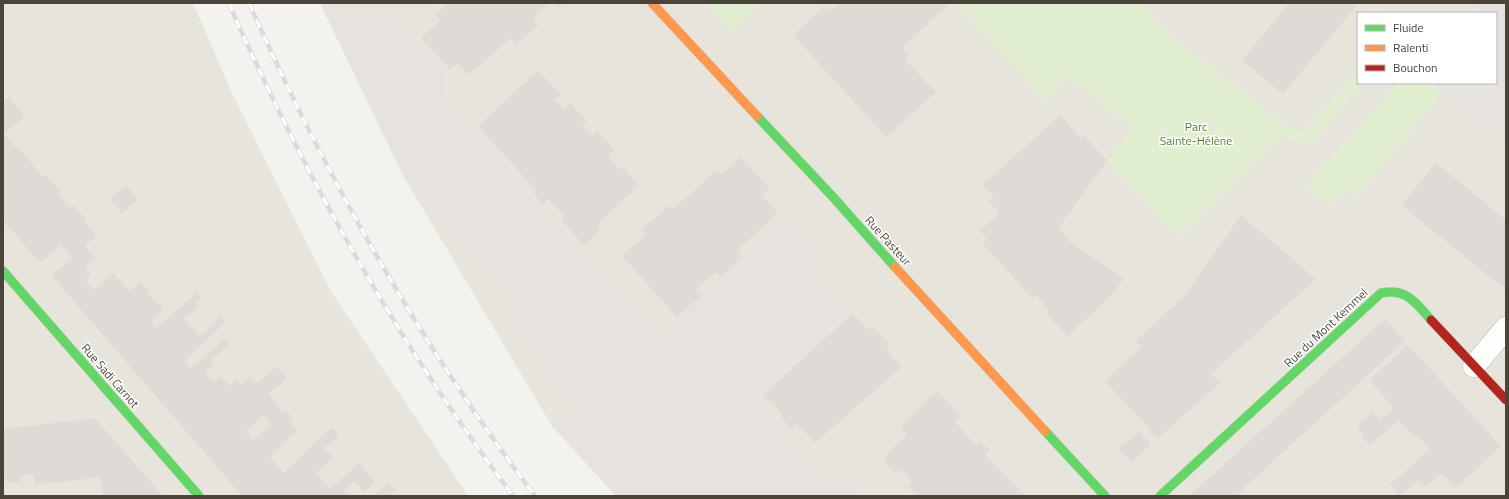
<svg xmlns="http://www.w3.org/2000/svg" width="1509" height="499" viewBox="0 0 1509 499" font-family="'Titillium Web',sans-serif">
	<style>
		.residential { fill: #e7e4dc; fill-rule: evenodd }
		.green { fill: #e1eecf }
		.parking { fill: #e6e3df }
		.building { fill: #dedbd6; fill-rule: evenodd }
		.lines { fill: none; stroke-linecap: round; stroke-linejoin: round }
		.street-casing { stroke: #d2d0cb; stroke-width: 24 }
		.fast-casing { stroke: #d3cfc5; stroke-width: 10 }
		.slow-casing { stroke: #d3cfc5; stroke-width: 10 }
		.jam-casing { stroke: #d3cfc5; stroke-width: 10 }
		.street { stroke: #fdfdfc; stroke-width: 22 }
		.fast { stroke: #63d668; stroke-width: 9 }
		.slow { stroke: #ff974d; stroke-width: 9 }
		.jam { stroke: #b3261e; stroke-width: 9 }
		.rail-casing { stroke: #dbdbda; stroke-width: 4.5 }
		.rail { stroke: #fff; stroke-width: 3; stroke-dasharray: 9; stroke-linecap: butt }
		.labels { text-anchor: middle; stroke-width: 3; stroke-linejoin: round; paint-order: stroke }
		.park-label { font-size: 12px; fill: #4a7f2a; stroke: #fff }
		.street-label { font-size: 12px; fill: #4b4439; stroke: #fff }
	</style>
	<rect width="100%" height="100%" fill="#f4f2ee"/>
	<path class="residential" d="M 3,3 L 193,3 L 231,91 L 330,290 L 468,496 L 3,496 Z
		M 320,3 L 1506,3 L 1506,496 L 616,496 L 552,426 L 404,177 ZM 1358,13 L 1496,13 L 1496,83 L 1358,83 Z"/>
	<path class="green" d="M 711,3 L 759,3 L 732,32 L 708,7 Z
		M 957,3 L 1138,3 L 1188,50 L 1290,128 L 1304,132 L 1358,70 L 1358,83 L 1362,83 L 1310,146 L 1281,136 L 1177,237 L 1107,161 L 1133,128 L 1069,76 L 1045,100 Z
		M 1399,83 L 1431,83 L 1442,93 L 1357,196 L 1346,188 L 1329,204 L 1307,187 L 1314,176 Z"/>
	<path class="parking" d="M 320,3 L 427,3 L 401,27 L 445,75 L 442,99 L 658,335 L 787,218 L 823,255 L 810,267 L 849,310 L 753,397 L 837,490 L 849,479 L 864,496 L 617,496 L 552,426 L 575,404 L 501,321 L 517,306 L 404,177 Z
		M 1482,3 L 1506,3 L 1506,143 L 1431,83 L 1496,83 L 1496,13 L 1474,13 Z"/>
	<path class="building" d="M 449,3 L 549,3 L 532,19 L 539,25 L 516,44 L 511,38 L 469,75 L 457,63 L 450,69 L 421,38 L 441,20 L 435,15 Z
		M 553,3 L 563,3 L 558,7 Z
		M 840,3 L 950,3 L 902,48 L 909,56 L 905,60 L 936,92 L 886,137 L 793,35 L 824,7 L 829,12 Z
		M 1289,3 L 1359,3 L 1283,94 L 1242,60 Z
		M 538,70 L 561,95 L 555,100 L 564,109 L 571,103 L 587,121 L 582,125 L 593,136 L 597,131 L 615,150 L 608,157 L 620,170 L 623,167 L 639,185 L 596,226 L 600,230 L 584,245 L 561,220 L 564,216 L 548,199 L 543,204 L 533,193 L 536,190 L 478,126 Z
		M 9,97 L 25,116 L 4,134 L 15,147 L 17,146 L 43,177 L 46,175 L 62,192 L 59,194 L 70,208 L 73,205 L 86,219 L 84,222 L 96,236 L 85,246 L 96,258 L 85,268 L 91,274 L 85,280 L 94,290 L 112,272 L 130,291 L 141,282 L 149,291 L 147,293 L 164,309 L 151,322 L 156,329 L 197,292 L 202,298 L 195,304 L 198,307 L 184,319 L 200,336 L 221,316 L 226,322 L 184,361 L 191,369 L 224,339 L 229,344 L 211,360 L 214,364 L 205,372 L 214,382 L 221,376 L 229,386 L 236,379 L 240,385 L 250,376 L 257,383 L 277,366 L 287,378 L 268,394 L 284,412 L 286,410 L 294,419 L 290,422 L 298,430 L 270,457 L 284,473 L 323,435 L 333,428 L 339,435 L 324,448 L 333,457 L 316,473 L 330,489 L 359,463 L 375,482 L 363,492 L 354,481 L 344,490 L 350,496 L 242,496 L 52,276 L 72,258 L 60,244 L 40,263 L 3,220 L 3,102 ZM 263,415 L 271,424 L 253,441 L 245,432 Z
		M 1060,115 L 1081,138 L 1084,135 L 1107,161 L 1059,227 L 1069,241 L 1124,279 L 1106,301 L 1067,336 L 1046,313 L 1049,310 L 1036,295 L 1032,298 L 982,243 L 987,239 L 980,231 L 999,213 L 989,201 L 994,197 L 983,185 Z
		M 740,157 L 770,188 L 762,196 L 778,212 L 737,251 L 743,257 L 721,277 L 716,272 L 696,289 L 702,295 L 677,317 L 622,256 L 646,234 L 642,230 L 669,205 L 673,209 L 717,170 L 722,174 Z
		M 1436,163 L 1506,220 L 1506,290 L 1401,205 Z
		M 126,185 L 138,199 L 122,213 L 110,199 Z
		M 1241,215 L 1316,279 L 1211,374 L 1220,383 L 1158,438 L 1105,381 L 1141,347 L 1136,341 L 1185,295 Z
		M 853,313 L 868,330 L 872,326 L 890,345 L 886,350 L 902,367 L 815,443 L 797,424 L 792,429 L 781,417 L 783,415 L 763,395 Z
		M 1385,319 L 1405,341 L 1235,496 L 1189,496 Z
		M 1408,345 L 1501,446 L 1456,488 L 1441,473 L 1425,488 L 1418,480 L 1400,496 L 1390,485 L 1430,449 L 1416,434 L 1413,436 L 1399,420 L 1370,446 L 1362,437 L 1364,435 L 1357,427 L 1373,412 L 1381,420 L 1394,408 L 1369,380 Z
		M 937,391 L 961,416 L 955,422 L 976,445 L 980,441 L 990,450 L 985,455 L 1026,496 L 926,496 L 925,495 L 917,496 L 908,486 L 912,482 L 901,469 L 896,474 L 884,461 L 888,456 L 886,454 L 907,434 L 900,427 Z
		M 95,418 L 163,496 L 103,496 L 101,477 L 35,485 L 34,474 L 21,476 L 21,482 L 7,483 L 7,478 L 3,478 L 3,429 Z
		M 1139,431 L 1151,444 L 1132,462 L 1119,449 Z
		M 389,483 L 395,490 L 388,496 L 373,496 Z"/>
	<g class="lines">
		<defs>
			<path id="street" d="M 1474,366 L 1506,328"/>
			<path id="fast" d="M 757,116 L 833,197 L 895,267
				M 3,271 L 199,496
				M 1045,431 L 1105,496
				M 1160,496 L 1381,293 C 1407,288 1416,303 1431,320"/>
			<path id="slow" d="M 652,3 L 757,116
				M 895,267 L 1045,431"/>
			<path id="jam" d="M 1431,320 L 1506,400"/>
		</defs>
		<use href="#street" class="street-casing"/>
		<use href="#fast" class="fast-casing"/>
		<use href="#slow" class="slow-casing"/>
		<use href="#jam" class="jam-casing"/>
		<use href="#street" class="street"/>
		<use href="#fast" class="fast"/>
		<use href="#slow" class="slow"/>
		<use href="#jam" class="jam"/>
		<defs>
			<path id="rail" d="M 229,3 C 242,35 258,67 273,99 C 340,238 420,372 513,496
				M 249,3 C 326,177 420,344 535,496"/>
		</defs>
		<use href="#rail" class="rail-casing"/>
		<use href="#rail" class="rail"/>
	</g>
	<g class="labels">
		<g class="park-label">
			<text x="1196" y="131">Parc<tspan x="1196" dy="14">Sainte-Hélène</tspan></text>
		</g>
		<g class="street-label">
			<text transform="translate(888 241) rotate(48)" y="4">Rue Pasteur</text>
			<text transform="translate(1326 328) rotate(-43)" y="4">Rue du Mont Kemmel</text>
			<text transform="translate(110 376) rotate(49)" y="4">Rue Sadi Carnot</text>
		</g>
	</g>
	<rect width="1509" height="499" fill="none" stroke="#4b4439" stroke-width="8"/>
	<rect x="1357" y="12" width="140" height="72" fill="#ffffff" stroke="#b7b4b0"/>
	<rect x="1365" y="25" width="20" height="6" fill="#63d668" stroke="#b7b4b0"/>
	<text x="1393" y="32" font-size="12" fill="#4b4439">Fluide</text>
	<rect x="1365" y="45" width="20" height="6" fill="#ff974d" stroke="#b7b4b0"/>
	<text x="1393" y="52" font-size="12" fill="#4b4439">Ralenti</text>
	<rect x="1365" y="65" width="20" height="6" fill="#b3261e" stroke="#b7b4b0"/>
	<text x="1393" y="72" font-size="12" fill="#4b4439">Bouchon</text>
</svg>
